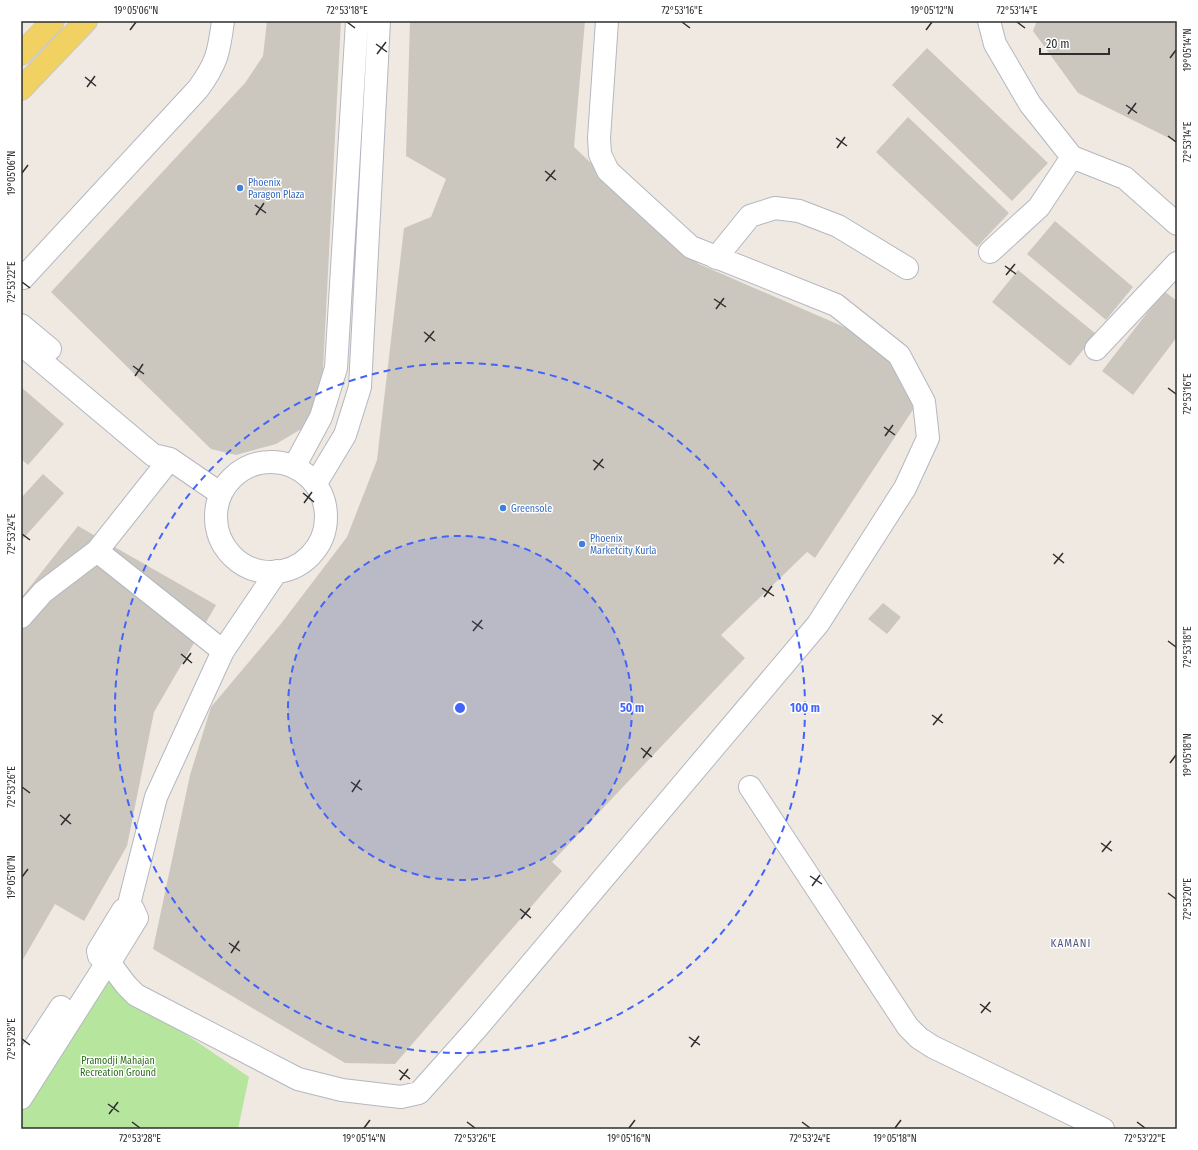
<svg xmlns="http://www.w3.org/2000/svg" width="1198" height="1150" viewBox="0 0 1198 1150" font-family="'Fira Sans Condensed',sans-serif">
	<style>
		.green { fill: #b6e59e }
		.building { fill: #cbc7bf }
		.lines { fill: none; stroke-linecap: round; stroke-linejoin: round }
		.minor-casing { stroke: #b4b7c1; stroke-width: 24 }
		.major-casing { stroke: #c9c9c9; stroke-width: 24 }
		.minor { stroke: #fff; stroke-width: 22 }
		.major { stroke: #f2d163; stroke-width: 22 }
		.ticks { fill: none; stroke: #2e2e2e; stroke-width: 1.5 }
		.ring { fill: none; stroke: #4264fb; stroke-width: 2; stroke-dasharray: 7 5 }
		.shop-dot { fill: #3f7fe0; stroke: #fff; stroke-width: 1.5 }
		.labels { text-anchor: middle; stroke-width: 3; stroke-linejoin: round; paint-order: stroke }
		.shop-label { font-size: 10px; fill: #366cbe; stroke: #fff; text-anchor: start }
		.park-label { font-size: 10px; fill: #2c6e1b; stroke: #fff }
		.neighbourhood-label { font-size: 11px; letter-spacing: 1px; fill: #4d5680; stroke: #fff }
		.centre { fill: #4264fb; stroke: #fff; stroke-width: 2 }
		.ring-label { font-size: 12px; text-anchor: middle; font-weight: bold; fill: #4264fb; stroke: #fff; stroke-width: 3; stroke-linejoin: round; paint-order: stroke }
		.neatline { fill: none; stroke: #2e2e2e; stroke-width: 1.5 }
		.ticks-label { font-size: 10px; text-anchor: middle; fill: #2e2e2e }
	</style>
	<rect width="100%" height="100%" fill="#efe9e1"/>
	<path class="green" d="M 98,975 L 249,1077 L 238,1129 L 21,1129 L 21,1101 Z"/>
	<path class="building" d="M 267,21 L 341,21 L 322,389 L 308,425 L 276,444 L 236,455 L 211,449 L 51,292 L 245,83 L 263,56 Z
		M 410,21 L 585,21 L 574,147 L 699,264 L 881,343 L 916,405 L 815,558 L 807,552 L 721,635 L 745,658 L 552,862 L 562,871 L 395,1064 L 345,1063 L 153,949 L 190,775 L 211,707 L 280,625 L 347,537 L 377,460 L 404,228 L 431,217 L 446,179 L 406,156 Z
		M 1037,21 L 1170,21 L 1177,24 L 1177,142 L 1078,93 L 1033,31 Z
		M 927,48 L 1048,163 L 1012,201 L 892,85 Z
		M 908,117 L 1009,213 L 977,247 L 876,152 Z
		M 1055,221 L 1133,287 L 1106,320 L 1027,254 Z
		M 1018,270 L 1096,334 L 1070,366 L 992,302 Z
		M 1164,291 L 1177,301 L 1177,337 L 1133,395 L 1102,371 Z
		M 21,387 L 64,424 L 28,465 L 21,459 Z
		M 43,474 L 64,493 L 21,541 L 21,498 Z
		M 78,526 L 216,605 L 154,712 L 127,846 L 84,921 L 55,904 L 21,963 L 21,598 Z
		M 883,603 L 901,617 L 887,634 L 868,619 Z"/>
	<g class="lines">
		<defs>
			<path id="minor" d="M 989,21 L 995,44 L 1030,104 L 1072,157 L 1125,178 L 1177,224
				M 990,252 L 1039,207 L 1072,157
				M 716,258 L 750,216 L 775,208 L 799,211 L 838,226 L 907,268
				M 23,278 L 198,89 C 217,63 219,52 223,21
				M 21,325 L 50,349
				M 21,344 L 153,455 L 170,459 L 221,494
				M 1096,349 L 1177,263
				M 170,459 L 97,551 L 223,651
				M216 517a55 55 0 1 1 110 0a55 55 0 1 1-110 0Z
				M 294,467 L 321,417 L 336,368 L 357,21
				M 316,483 L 345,435 L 360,387 L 379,21
				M 21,617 L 43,592 L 97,551
				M 750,787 L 908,1027 L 919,1038 L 933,1047 L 1103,1129
				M 128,908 L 156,797 L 223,651 L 277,571
				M 128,908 L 133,909 L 137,918 L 113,957 L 108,961 L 104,960 L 99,956 L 98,951 L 123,910 Z
				M 21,1068 L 61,1007
				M 21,1098 L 108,961 L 126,985 L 136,995 L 298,1079 L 342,1090 L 401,1097 L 419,1093 L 477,1028 L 818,624 L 905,488 L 928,438 L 924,402 L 899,355 L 836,305 L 691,247 L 608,171 L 600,154 L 599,138 L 607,21"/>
			<path id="major" d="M 21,54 L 53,21
				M 21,89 L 86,21"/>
		</defs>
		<use href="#minor" class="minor-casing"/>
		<use href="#major" class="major-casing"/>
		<use href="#minor" class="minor"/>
		<use href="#major" class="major"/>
	</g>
	<path class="ticks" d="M 347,22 L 355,28M 682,22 L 690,28M 1017,22 L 1025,28M 130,30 L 136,22M 926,30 L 932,22M 376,44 L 387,52M 377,54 L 386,42M 1170,58 L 1176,50M 85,77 L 96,86M 87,87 L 95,76M 1126,105 L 1137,113M 1128,114 L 1136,103M 1168,136 L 1176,142M 836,138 L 847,146M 837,148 L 845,137M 545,171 L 556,180M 22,173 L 28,165M 546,181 L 555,170M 255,205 L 266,213M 256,215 L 264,203M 1005,266 L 1016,274M 1006,275 L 1015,264M 22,282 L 30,288M 714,299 L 726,307M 716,309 L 724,298M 424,332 L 435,341M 425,342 L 434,331M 133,366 L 144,374M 135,376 L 143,364M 1168,388 L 1176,394M 884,427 L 895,435M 885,436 L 893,425M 593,460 L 604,468M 594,470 L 603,459M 303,493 L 314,502M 304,503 L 312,492M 22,534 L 30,540M 1053,554 L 1064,563M 1054,564 L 1063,553M 762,588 L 774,596M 764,597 L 772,586M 472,621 L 483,629M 473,631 L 482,620M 1168,641 L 1176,647M 181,654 L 192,663M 183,664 L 191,653M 932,715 L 943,723M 933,725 L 942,714M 641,748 L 652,757M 643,758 L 651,747M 1170,763 L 1176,755M 351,782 L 362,790M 22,787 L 30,793M 352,792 L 360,780M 60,815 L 71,824M 61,825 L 70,814M 1101,843 L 1112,851M 1102,852 L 1111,841M 810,876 L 822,884M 22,877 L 28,869M 812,886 L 820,875M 1168,893 L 1176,899M 520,909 L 531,918M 521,919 L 530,908M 229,943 L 240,951M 231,953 L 239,941M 980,1004 L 991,1012M 981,1013 L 990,1002M 689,1037 L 700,1045M 22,1039 L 30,1045M 691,1047 L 699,1036M 399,1070 L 410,1079M 400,1080 L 408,1069M 108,1104 L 119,1112M 109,1114 L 118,1102M 132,1122 L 140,1128M 467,1122 L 475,1128M 802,1122 L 810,1128M 1137,1122 L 1145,1128M 364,1128 L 370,1120M 629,1128 L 635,1120M 895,1128 L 901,1120"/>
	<circle cx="460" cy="708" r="172" fill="#4264fb" fill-opacity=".12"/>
	<g class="ring">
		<circle cx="460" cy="708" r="172"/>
		<circle cx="460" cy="708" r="345"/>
	</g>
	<g class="shop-dot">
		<circle cx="240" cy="188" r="4"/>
		<circle cx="503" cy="508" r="4"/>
		<circle cx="582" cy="544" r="4"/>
	</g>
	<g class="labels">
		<g class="shop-label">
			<text x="248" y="186">Phoenix<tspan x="248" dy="12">Paragon Plaza</tspan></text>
			<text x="511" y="512">Greensole</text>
			<text x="590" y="542">Phoenix<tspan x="590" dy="12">Marketcity Kurla</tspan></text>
		</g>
		<g class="park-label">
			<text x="118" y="1064">Pramodji Mahajan<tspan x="118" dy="12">Recreation Ground</tspan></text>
		</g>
		<g class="neighbourhood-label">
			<text x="1071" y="947">KAMANI</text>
		</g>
	</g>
	<circle cx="460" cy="708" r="6" class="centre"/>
	<g class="ring-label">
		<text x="632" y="712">50 m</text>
		<text x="805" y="712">100 m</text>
	</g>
	<rect width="1198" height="1150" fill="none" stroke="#ffffff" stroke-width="44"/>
	<path d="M1040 48v6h69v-6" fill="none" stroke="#2e2e2e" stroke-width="2"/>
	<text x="1046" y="48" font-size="12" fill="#2e2e2e" stroke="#ffffff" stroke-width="3" paint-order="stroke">20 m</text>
	<rect x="22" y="22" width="1154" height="1106" class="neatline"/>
	<g class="ticks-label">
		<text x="136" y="14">19°05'06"N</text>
		<text x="347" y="14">72°53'18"E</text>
		<text x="682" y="14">72°53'16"E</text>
		<text x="932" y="14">19°05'12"N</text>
		<text x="1017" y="14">72°53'14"E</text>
		<text transform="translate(1187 50) rotate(-90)" y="4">19°05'14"N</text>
		<text transform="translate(1187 142) rotate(-90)" y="4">72°53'14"E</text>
		<text transform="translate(11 173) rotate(-90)" y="4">19°05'06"N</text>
		<text transform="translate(11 282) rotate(-90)" y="4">72°53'22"E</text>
		<text transform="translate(1187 394) rotate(-90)" y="4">72°53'16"E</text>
		<text transform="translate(11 534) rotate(-90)" y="4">72°53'24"E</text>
		<text transform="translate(1187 647) rotate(-90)" y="4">72°53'18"E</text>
		<text transform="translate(1187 755) rotate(-90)" y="4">19°05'18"N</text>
		<text transform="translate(11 787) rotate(-90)" y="4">72°53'26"E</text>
		<text transform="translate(11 877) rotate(-90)" y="4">19°05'10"N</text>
		<text transform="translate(1187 899) rotate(-90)" y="4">72°53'20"E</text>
		<text transform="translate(11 1039) rotate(-90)" y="4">72°53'28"E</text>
		<text x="140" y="1142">72°53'28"E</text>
		<text x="364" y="1142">19°05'14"N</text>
		<text x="475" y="1142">72°53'26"E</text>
		<text x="629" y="1142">19°05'16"N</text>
		<text x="810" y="1142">72°53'24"E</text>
		<text x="895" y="1142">19°05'18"N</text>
		<text x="1145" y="1142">72°53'22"E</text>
	</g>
</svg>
